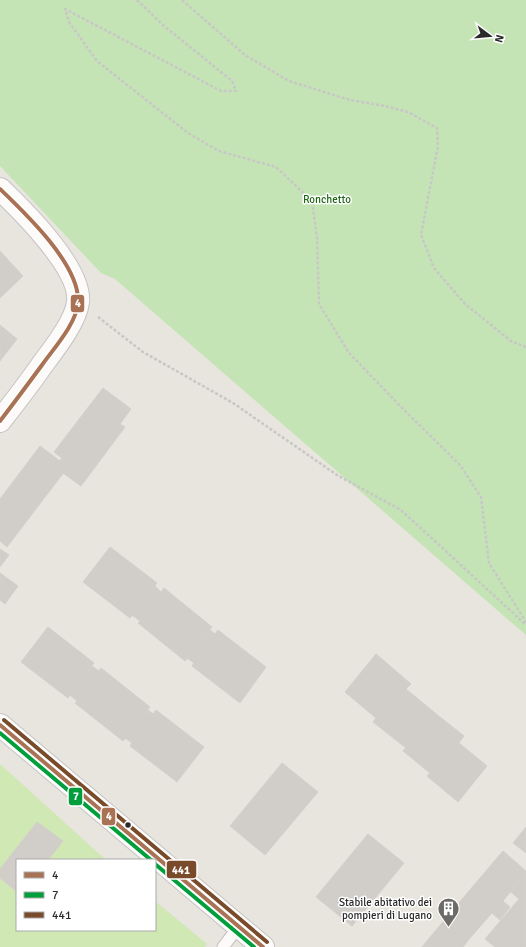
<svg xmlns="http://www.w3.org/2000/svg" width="526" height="947" viewBox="0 0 526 947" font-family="Signika,sans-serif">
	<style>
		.green { fill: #c5e4b6 }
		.pitch { fill: #d0e8b4 }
		.building { fill: #d1cec9; stroke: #d3d0ca }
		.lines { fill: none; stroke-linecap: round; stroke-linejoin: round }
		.service-casing { stroke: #c5c4c4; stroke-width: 13 }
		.secondary-casing { stroke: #c5c4c4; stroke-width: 24 }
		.path { stroke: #c8c7c6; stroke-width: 2.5; stroke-dasharray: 3 2; stroke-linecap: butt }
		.service { stroke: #fcfbfa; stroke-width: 11 }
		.secondary { stroke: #fcfbfa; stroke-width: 22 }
		.bus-1-casing { stroke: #fff; stroke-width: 7 }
		.bus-2-casing { stroke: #fff; stroke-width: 7 }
		.bus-3-casing { stroke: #fff; stroke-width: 7 }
		.bus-1 { stroke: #a97254; stroke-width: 4 }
		.bus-2 { stroke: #009f3c; stroke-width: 4 }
		.bus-3 { stroke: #7a4b2a; stroke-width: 4 }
		.bus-dot { fill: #292929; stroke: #fff; stroke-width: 1.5 }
		.labels { text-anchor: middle; stroke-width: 3; stroke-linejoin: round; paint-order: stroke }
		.park-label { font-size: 11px; fill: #216718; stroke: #fff }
		.poi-label { font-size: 11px; fill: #292929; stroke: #fff; text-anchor: end }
		.line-badge { stroke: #fff; stroke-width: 1.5 }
		.badge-label { font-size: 11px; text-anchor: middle; font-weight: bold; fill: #fff }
	</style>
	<rect width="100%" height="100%" fill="#e8e5de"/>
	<path class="green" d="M 0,0 L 526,0 L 526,635 L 115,279 L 101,273 L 0,166 Z"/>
	<path class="pitch" d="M 0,764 L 106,860 L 17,860 L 17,930 L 155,930 L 155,901 L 207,944 L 205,947 L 0,947 Z"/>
	<path class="building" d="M 0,251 L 23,276 L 0,298 Z
		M 0,325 L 17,339 L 0,361 Z
		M 103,388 L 131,409 L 120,424 L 125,427 L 81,486 L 63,473 L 68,467 L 59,461 L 62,458 L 54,452 Z
		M 40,446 L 68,467 L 7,547 L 0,541 L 0,499 Z
		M 110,547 L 157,583 L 130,618 L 83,582 Z
		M 0,549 L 9,555 L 0,567 Z
		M 0,573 L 18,586 L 5,604 L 0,600 Z
		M 155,586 L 161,592 L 164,588 L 212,627 L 185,661 L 138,623 L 140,621 L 132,615 Z
		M 48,627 L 94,663 L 68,698 L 21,662 Z
		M 210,630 L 215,634 L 218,630 L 266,667 L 240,703 L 192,666 L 194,663 L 187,658 Z
		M 376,654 L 411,684 L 406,689 L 435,713 L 406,748 L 373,722 L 376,718 L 345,692 Z
		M 92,666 L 99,671 L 101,668 L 150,707 L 123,741 L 75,703 L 77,701 L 70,695 Z
		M 148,710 L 153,714 L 156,710 L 204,747 L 177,782 L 130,746 L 132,743 L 125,738 Z
		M 435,713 L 464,736 L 459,743 L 487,766 L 458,802 L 427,776 L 430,773 L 403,751 Z
		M 282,763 L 318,792 L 265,855 L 230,826 Z
		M 37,822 L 63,841 L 48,860 L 17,860 L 17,892 L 0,878 L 0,869 Z
		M 526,827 L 526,853 L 513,843 Z
		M 368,834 L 404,863 L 352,926 L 316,897 Z
		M 503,851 L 526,871 L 526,873 L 503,901 L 510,907 L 500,920 L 492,913 L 470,938 L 446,918 Z
		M 526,873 L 526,947 L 495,947 L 485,939 L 519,899 L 511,892 Z
		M 446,918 L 470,938 L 463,947 L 422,947 Z"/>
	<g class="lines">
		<defs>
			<path id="service" d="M 223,947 L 239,926"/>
			<path id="secondary" d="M 0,189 C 23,211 82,269 78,302 C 76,321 54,349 42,365 C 29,384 14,403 0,421
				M 0,725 L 263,947"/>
		</defs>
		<use href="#service" class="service-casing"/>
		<use href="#secondary" class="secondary-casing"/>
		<path class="path" d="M 137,0 L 163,25 L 232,81 L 236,91 L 221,91 L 65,9 L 69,22 L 97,61 L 188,133 L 219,151 L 276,167 L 312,201 L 317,237 L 319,304 L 349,353 L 405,411 L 460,465 L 481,497 L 489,563 L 526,622
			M 182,0 L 245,55 L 289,81 L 350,100 L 385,106 L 408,112 L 437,128 L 438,146 L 421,235 L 434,268 L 465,304 L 511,341 L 526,347
			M 98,317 L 143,352 L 233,403 L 337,475 L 401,510 L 526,625"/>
		<use href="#service" class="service"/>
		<use href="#secondary" class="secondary"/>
		<defs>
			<path id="bus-1" d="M 0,189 C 25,213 80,265 78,302 C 77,323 54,348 42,365 C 28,384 14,403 0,421
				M 0,725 L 263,947"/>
			<path id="bus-2" d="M 0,733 L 151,860
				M 155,864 L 254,947"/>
			<path id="bus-3" d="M 4,720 L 267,942"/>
		</defs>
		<use href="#bus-1" class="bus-1-casing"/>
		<use href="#bus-2" class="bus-2-casing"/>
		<use href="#bus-3" class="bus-3-casing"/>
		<use href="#bus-1" class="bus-1"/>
		<use href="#bus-2" class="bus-2"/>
		<use href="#bus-3" class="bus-3"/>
	</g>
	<defs>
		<symbol id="building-pin" viewBox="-11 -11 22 30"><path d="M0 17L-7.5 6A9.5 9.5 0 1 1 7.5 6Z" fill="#6c6b68" stroke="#fff"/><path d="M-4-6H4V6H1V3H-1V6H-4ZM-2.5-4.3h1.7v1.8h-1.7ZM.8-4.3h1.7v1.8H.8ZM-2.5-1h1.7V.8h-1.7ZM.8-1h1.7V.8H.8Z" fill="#fff"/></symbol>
	</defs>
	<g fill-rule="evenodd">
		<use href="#building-pin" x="436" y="896" width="25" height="34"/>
	</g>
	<circle class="bus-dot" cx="128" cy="825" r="3.5"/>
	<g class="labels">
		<g class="park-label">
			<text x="327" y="203">Ronchetto</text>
		</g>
		<g class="poi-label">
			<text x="432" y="906">Stabile abitativo dei<tspan x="432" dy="13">pompieri di Lugano</tspan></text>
		</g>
	</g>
	<g class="line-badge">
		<rect x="70" y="294" width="15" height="19" rx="4" fill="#a97254"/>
		<rect x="68" y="787" width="15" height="19" rx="4" fill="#009f3c"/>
		<rect x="101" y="807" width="15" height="19" rx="4" fill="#a97254"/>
		<rect x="166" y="860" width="31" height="19" rx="4" fill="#7a4b2a"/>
	</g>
	<g class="badge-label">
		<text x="78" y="307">4</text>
		<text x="76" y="800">7</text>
		<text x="109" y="820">4</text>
		<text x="181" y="874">441</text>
	</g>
	<rect x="16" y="859" width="140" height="72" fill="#ffffff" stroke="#a9a9a9"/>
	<rect x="24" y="872" width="20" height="6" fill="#a97254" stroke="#a9a9a9"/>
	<text x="52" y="879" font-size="12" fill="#292929">4</text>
	<rect x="24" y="892" width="20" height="6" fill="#009f3c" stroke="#a9a9a9"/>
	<text x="52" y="899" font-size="12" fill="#292929">7</text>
	<rect x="24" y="912" width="20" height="6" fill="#7a4b2a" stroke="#a9a9a9"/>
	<text x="52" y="919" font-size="12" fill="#292929">441</text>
	<g transform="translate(490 36) rotate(106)" stroke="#ffffff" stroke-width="3" paint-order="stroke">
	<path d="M0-3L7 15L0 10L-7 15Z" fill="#292929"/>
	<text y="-6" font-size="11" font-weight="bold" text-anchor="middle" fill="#292929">N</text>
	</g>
</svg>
